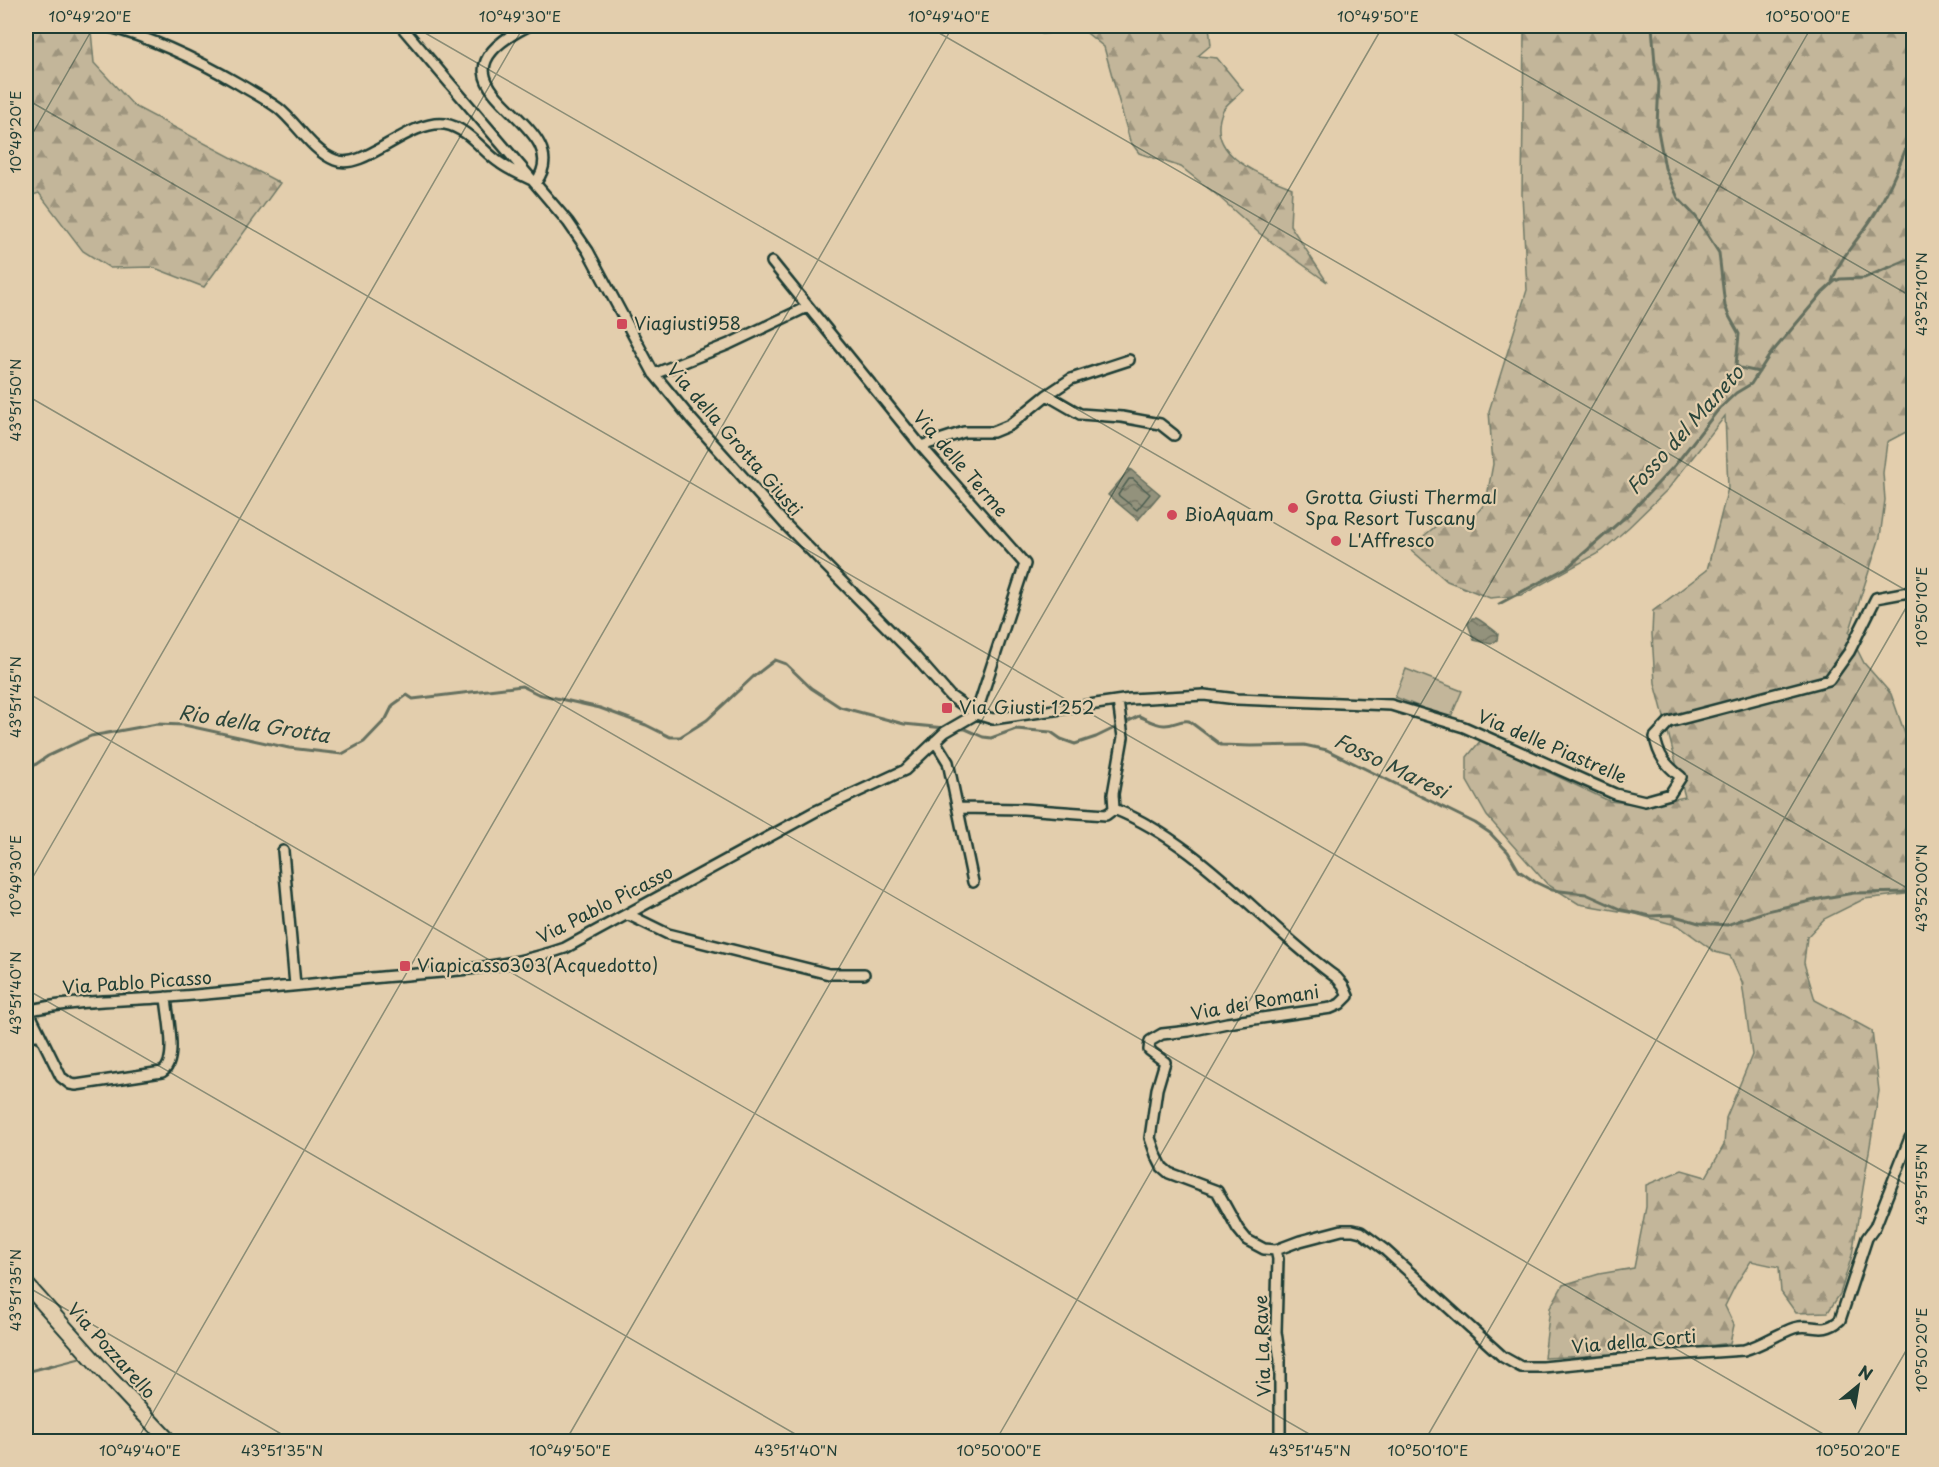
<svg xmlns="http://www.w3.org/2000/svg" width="1939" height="1467" viewBox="0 0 1939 1467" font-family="'Playpen Sans',sans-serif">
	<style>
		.forest { fill: url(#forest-firs); stroke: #717a67; stroke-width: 1.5 }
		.park { fill: #c3b69a; stroke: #717a67; stroke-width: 1.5 }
		.water { fill: url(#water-waves); stroke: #65705f; stroke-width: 1.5 }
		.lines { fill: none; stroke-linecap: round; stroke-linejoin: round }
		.shore { stroke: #4d5f51; stroke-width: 1.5 }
		.stream { stroke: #65705f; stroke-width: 3 }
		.street-casing { stroke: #1f3d34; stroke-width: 14 }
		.secondary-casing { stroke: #1f3d34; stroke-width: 18 }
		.street { stroke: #e3cead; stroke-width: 9 }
		.secondary { stroke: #e3cead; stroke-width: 14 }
		.ticks { fill: none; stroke: #1f3d34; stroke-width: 1.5; stroke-opacity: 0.45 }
		.poi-dot { fill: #d1495b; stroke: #e3cead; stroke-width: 2 }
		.labels { text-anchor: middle; stroke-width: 4.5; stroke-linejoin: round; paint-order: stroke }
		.poi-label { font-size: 18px; fill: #1f3d34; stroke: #e3cead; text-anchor: start }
		.street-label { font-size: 18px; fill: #1f3d34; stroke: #e3cead }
		.water-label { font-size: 20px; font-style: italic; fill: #2b463b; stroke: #e3cead }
		.neatline { fill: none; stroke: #1f3d34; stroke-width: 2 }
		.ticks-label { font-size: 15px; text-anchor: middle; fill: #1f3d34 }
	</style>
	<defs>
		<pattern id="forest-firs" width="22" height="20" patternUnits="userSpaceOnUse" patternTransform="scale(1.5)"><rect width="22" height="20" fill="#c3b69a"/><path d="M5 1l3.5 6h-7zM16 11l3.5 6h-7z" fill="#9e957e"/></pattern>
		<pattern id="water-waves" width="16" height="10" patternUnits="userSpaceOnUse" patternTransform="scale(1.5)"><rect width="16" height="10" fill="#93927c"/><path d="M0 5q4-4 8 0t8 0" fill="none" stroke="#777866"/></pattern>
	</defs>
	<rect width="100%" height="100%" fill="#e3cead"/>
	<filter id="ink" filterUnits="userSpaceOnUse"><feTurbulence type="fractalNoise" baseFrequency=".0167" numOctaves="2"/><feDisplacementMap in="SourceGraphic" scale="12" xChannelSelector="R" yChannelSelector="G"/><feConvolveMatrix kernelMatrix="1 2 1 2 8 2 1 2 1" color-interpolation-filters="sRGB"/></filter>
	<g filter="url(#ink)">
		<path class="forest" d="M 26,26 L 74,26 L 91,31 L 94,63 L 134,106 L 280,183 L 204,287 L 152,267 L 110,268 L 83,251 L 39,193 L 26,197 Z
			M 1036,26 L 1209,26 L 1211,45 L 1198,56 L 1217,58 L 1243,90 C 1237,96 1227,103 1223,110 C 1203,155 1261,175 1292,188 L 1290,225 L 1327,282 L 1259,233 L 1218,196 L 1181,167 L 1139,153 L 1130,141 L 1104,47 L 1083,30 L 1042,34 Z
			M 1527,26 L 1913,26 L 1914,156 L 1911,162 L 1914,166 L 1913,391 L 1908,431 L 1887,442 L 1883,473 L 1885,500 L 1880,537 L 1849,633 L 1864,663 L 1891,694 L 1911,751 L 1914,760 L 1913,893 L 1864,899 L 1824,919 L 1807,937 L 1804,963 L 1815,1000 L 1872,1031 L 1879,1091 L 1852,1255 L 1840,1294 L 1828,1312 L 1796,1313 L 1781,1292 L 1779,1267 L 1751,1261 L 1736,1284 L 1725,1306 L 1734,1325 L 1730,1343 L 1655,1353 L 1544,1358 L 1550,1308 L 1563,1285 L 1599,1274 L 1634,1268 L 1646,1207 L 1646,1185 L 1682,1170 L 1706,1177 L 1724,1145 L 1726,1118 L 1752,1055 L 1742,983 L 1730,956 L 1715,952 L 1679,926 L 1636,914 L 1579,904 L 1547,884 L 1487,816 L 1467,781 L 1467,757 L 1481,740 L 1609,801 L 1645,805 L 1685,797 L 1655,683 L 1652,634 L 1653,611 L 1707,570 L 1728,488 L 1725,416 L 1668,489 L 1629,527 L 1602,551 L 1522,595 L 1490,598 L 1447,581 L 1409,548 L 1447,517 L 1470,522 L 1486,502 L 1493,464 L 1489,411 L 1527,290 L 1522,194 L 1524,34 Z"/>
		<path class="park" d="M 1406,669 L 1462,691 L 1450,719 L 1395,697 Z"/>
		<path class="water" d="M 1130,469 L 1160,494 L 1138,520 L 1108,495 Z
			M 1472,618 L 1476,618 C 1479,619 1497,632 1498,634 L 1497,640 L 1491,644 L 1474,640 L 1468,624 Z"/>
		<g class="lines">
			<path class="shore" d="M 1129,479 L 1133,479 L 1150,494 L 1137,510 L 1118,495 Z"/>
			<path class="stream" d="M 1652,26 L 1655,64 L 1659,83 L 1657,125 L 1665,168 L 1678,198 L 1696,217 L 1719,253 L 1725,306 L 1729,316 L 1739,334 L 1736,365 L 1740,368 L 1759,372
				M 166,30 L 168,26
				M 1832,282 C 1841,254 1862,236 1876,212 C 1892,185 1904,155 1914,126
				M 1499,604 L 1568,567 L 1631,512 L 1675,465 L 1718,410 L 1736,393 L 1751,384 L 1769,356 L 1823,292 L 1835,281 L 1840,279 L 1864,278 L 1914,257
				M 957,729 L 965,729 L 983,737 L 991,738 L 1016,729 L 1051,732 L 1061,739 L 1075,744 L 1096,737 L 1139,716 C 1146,719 1156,725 1164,725 C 1173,726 1180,719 1189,721 L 1221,745 L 1251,746 L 1304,745 L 1327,750 L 1475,823 L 1490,833 L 1508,852 L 1519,871 L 1535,882 L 1552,890 L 1586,894 L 1622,910 L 1651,916 L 1671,915 L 1699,923 L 1727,925 L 1767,911 L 1824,898 L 1854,893 L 1914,892
				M 26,771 L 48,756 L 91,736 L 157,724 L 184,725 L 289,748 L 342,754 L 364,742 L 386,719 L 393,705 L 407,695 L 413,699 L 522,686 L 538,694 L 600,708 L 646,725 L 670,737 L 680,737 L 707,720 L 753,677 L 775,660 L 786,664 L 811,688 L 840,707 L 904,724 L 945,728
				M 26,1372 L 80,1358"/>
			<defs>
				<path id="street" d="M 106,26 C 152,38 198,60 239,84 C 252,92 266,99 278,108 C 297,123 312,151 335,160 C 364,172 408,119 445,124 C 468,128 482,151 500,163 C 511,171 524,176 536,182 C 582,120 406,87 528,26
					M 401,26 L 568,222 L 588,251 L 654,374 L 692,420 L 785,524 L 914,655 L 950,696 L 976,714 L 993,719 L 1130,699 L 1204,695 L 1237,699 L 1391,705 L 1464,727 L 1615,794 L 1645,801 L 1670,794 L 1681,777 C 1666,765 1658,756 1655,737 L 1669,722 L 1829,680 L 1849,652 L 1876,598 L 1914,591
					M 772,262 L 921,446 L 1025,564 L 976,714
					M 654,374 L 729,344 L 807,307
					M 1047,395 L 1080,414 L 1122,417 L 1160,424 L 1174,435
					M 921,446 L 964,432 L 993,432 L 1010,425 L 1047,395 L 1071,379 L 1129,360
					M 935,741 L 948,762 L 973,882
					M 959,808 L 1023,809 L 1106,815 L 1114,809
					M 1114,809 C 1199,842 1264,926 1337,978 L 1343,985 L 1348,996 L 1340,1004 L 1331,1008 L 1227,1023 L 1189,1031 L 1162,1034 L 1150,1041 L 1149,1050 L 1165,1062 L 1157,1089 L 1150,1138 L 1156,1155 L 1162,1167 L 1169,1173 L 1217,1191 L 1238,1229 L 1247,1240 L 1264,1249 L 1276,1250 L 1300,1241 L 1342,1230 L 1353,1230 L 1361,1232 L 1385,1250 L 1503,1357 L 1521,1367 L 1543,1367 L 1643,1357 L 1744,1350 C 1762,1345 1777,1334 1794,1328 C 1812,1322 1822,1336 1840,1320 L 1867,1238 L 1875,1227 L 1910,1138 L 1914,1135
					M 1114,809 L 1113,794 L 1123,737 L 1118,701
					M 283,851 L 295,985
					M 627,914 L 668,934 L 829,974 L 864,974
					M 28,1010 L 61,1077 L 70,1084 L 76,1085 L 162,1072 C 179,1062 167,1015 166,997
					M 26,1011 C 68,1001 114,1001 157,998 C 229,993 300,985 371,978 C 436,972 503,970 565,948 L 816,811 L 905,770 L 945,732 L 976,714
					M 26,1037 L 39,1034
					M 1276,1250 L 1278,1259 L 1276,1332 L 1280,1360 L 1280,1442"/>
				<path id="secondary" d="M 26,1284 L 108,1376 L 170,1442"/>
			</defs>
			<use href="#street" class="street-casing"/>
			<use href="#secondary" class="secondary-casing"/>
			<use href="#street" class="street"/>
			<use href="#secondary" class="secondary"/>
		</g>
	</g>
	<path class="ticks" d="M 413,26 L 1914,892M 927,26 L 1914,595M 1441,26 L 1914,298M 26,99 L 1914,1189M 26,145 L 94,26M 26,395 L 1837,1442M 26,692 L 1323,1442M 26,889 L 524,26M 26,989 L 809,1442M 26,1286 L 295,1442M 136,1442 L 953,26M 565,1442 L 1383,26M 995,1442 L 1812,26M 1424,1442 L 1914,594M 1853,1442 L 1914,1337"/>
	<g class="poi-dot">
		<rect x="616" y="318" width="12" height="12" rx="3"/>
		<circle cx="1293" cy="508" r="6"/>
		<circle cx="1172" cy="515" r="6"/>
		<circle cx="1336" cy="541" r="6"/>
		<rect x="941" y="702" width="12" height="12" rx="3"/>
		<rect x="399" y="960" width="12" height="12" rx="3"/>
	</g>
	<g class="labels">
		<g class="poi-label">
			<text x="634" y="330">Viagiusti958</text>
			<text x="1305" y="504">Grotta Giusti Thermal<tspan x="1305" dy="21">Spa Resort Tuscany</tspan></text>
			<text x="1184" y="521">BioAquam</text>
			<text x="1348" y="547">L'Affresco</text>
			<text x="959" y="714">Via Giusti 1252</text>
			<text x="417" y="972">Viapicasso303(Acquedotto)</text>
		</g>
		<g class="street-label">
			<text transform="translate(734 440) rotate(49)" y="6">Via della Grotta Giusti</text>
			<text transform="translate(960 464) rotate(49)" y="6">Via delle Terme</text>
			<text transform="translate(1552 747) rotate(23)" y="6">Via delle Piastrelle</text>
			<text transform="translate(605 905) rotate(-27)" y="6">Via Pablo Picasso</text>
			<text transform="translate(137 983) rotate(-4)" y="6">Via Pablo Picasso</text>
			<text transform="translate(1255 1003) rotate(-10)" y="6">Via dei Romani</text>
			<text transform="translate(1634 1342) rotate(-5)" y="6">Via della Corti</text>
			<text transform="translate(1263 1346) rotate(-92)" y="6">Via La Rave</text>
			<text transform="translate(111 1351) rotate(48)" y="6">Via Pozzarello</text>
		</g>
		<g class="water-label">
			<text transform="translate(1685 430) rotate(-48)" y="7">Fosso del Maneto</text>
			<text transform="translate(254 724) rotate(9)" y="7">Rio della Grotta</text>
			<text transform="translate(1391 766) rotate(26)" y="7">Fosso Maresi</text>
		</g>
	</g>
	<rect width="1939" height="1467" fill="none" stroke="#e3cead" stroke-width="66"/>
	<g transform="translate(1858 1386) rotate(30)" stroke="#e3cead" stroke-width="4.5" paint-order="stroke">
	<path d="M0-4.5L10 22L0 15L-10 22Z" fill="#1f3d34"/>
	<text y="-9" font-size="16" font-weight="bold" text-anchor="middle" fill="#1f3d34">N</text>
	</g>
	<rect x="33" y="33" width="1873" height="1401" class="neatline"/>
	<g class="ticks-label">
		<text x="90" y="22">10°49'20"E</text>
		<text x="520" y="22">10°49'30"E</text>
		<text x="949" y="22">10°49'40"E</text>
		<text x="1378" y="22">10°49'50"E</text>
		<text x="1808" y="22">10°50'00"E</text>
		<text transform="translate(16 132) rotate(-90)" y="5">10°49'20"E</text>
		<text transform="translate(1922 294) rotate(-90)" y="5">43°52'10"N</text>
		<text transform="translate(16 400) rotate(-90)" y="5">43°51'50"N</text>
		<text transform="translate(1922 607) rotate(-90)" y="5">10°50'10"E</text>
		<text transform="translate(16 697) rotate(-90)" y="5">43°51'45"N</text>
		<text transform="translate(16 876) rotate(-90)" y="5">10°49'30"E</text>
		<text transform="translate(1922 888) rotate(-90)" y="5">43°52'00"N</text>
		<text transform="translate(16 993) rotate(-90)" y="5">43°51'40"N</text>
		<text transform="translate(1922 1184) rotate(-90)" y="5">43°51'55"N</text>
		<text transform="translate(16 1290) rotate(-90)" y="5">43°51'35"N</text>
		<text transform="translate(1922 1350) rotate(-90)" y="5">10°50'20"E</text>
		<text x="140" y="1456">10°49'40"E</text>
		<text x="282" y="1456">43°51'35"N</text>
		<text x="570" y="1456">10°49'50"E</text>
		<text x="796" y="1456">43°51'40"N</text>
		<text x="999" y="1456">10°50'00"E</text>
		<text x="1310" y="1456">43°51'45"N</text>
		<text x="1428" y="1456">10°50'10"E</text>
		<text x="1858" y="1456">10°50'20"E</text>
	</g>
</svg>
